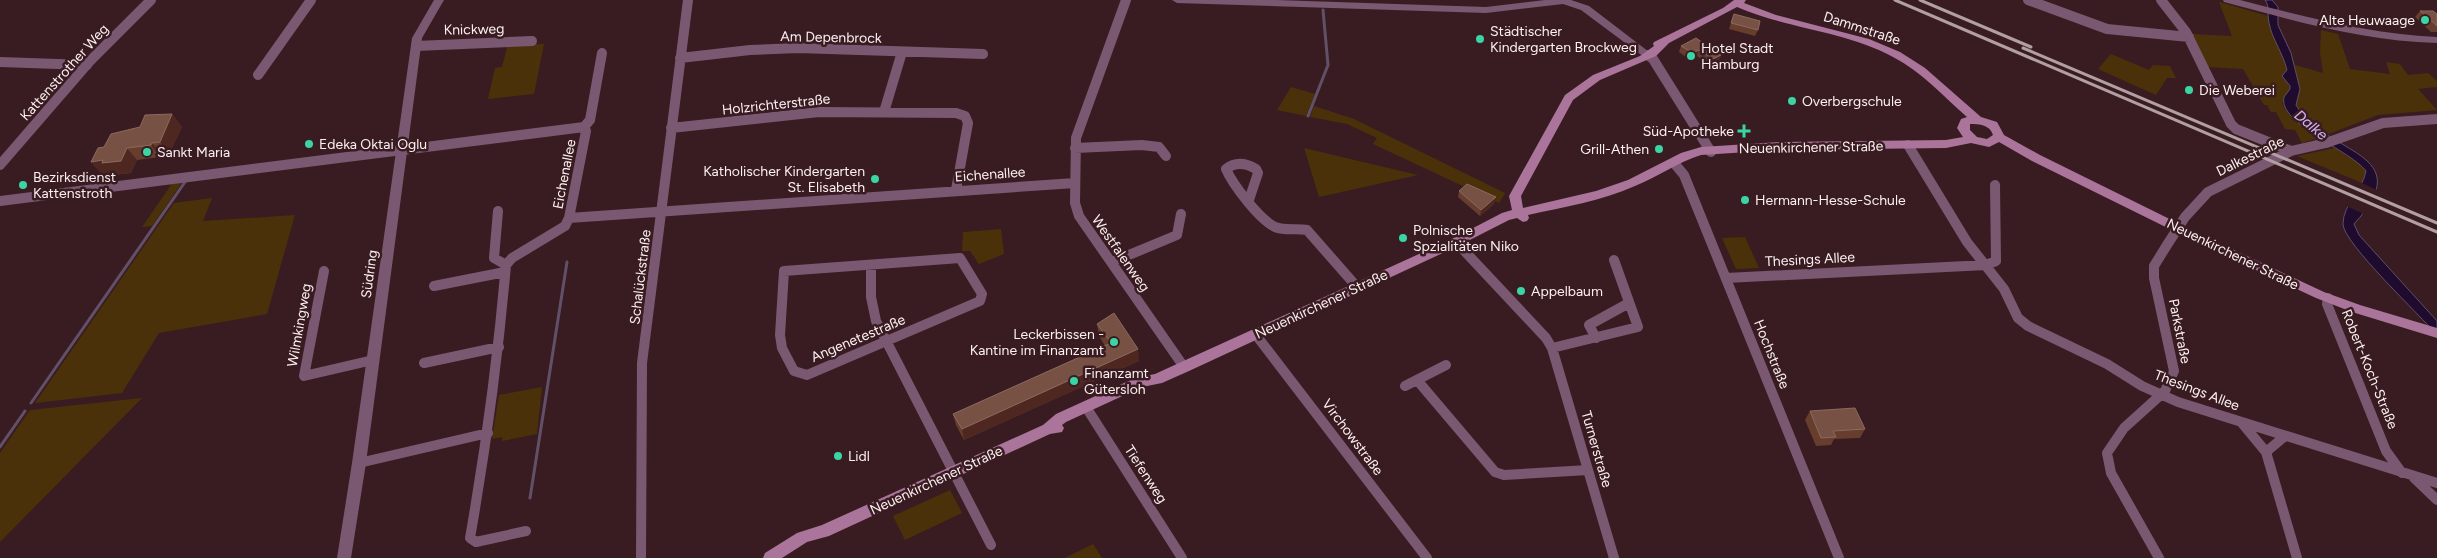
<svg xmlns="http://www.w3.org/2000/svg" width="2437" height="558" viewBox="0 0 2437 558" font-family="Figtree,sans-serif">
	<style>
		.green { fill: #4b3109 }
		.water { fill: #1e0b2e; stroke: #615068 }
		.pier { fill: #391c21 }
		.lines { fill: none; stroke-linecap: round; stroke-linejoin: round }
		.stream { stroke: #615068; stroke-width: 3 }
		.minor { stroke: #7b5871; stroke-width: 10 }
		.tertiary { fill: #7b5871; fill-rule: evenodd }
		.secondary { fill: #ab749b; fill-rule: evenodd }
		.rail { stroke: #b19fa1; stroke-width: 3 }
		.wall { fill: #673d2e }
		.shaded-wall { fill: #4e2820 }
		.building { fill: #775143; stroke: #8c6a5e }
		.poi-dot { fill: #3bd4a4; stroke: #391c21; stroke-width: 2 }
		.labels { text-anchor: middle; stroke-width: 5; stroke-linejoin: round; paint-order: stroke }
		.poi-label { font-size: 14px; fill: #fcf0f1; stroke: #391c21; text-anchor: start }
		.street-label { font-size: 14px; fill: #fcf0f1; stroke: #391c21 }
		.water-label { font-size: 15px; font-style: italic; fill: #d3b2f6; stroke: #391c21 }
	</style>
	<rect width="100%" height="100%" fill="#391c21"/>
	<path class="green" d="M 2219,2 L 2268,16 C 2270,34 2283,52 2287,70 L 2282,76 C 2292,90 2292,87 2282,103 C 2288,118 2306,128 2318,138 L 2302,143 L 2295,130 L 2285,129 L 2276,112 L 2271,112 L 2267,105 L 2264,105 L 2243,69 L 2207,67 L 2191,34 L 2232,36 Z
		M 2321,30 L 2338,34 L 2350,69 L 2390,74 L 2386,62 L 2400,64 L 2408,75 L 2428,73 L 2437,81 L 2437,87 L 2418,89 L 2437,110 L 2378,115 L 2326,135 L 2309,123 L 2296,105 L 2300,89 L 2296,78 L 2295,65 L 2323,73 L 2320,53 Z
		M 508,44 L 544,44 L 534,94 L 488,99 L 495,68 L 502,67 Z
		M 2111,54 L 2149,70 L 2153,65 L 2170,66 L 2176,78 L 2167,78 L 2156,95 L 2098,69 Z
		M 1291,87 L 1315,94 L 1306,116 L 1277,110 Z
		M 1314,106 L 1354,119 L 1505,193 L 1499,203 L 1373,144 L 1377,138 L 1347,124 L 1310,117 Z
		M 1304,148 L 1418,175 L 1319,197 Z
		M 2335,148 L 2361,165 L 2366,171 L 2362,183 L 2297,156 Z
		M 183,181 L 152,226 L 142,227 L 173,182 Z
		M 212,198 L 203,221 L 295,215 L 267,314 L 159,333 L 122,393 L 35,403 L 174,203 Z
		M 1001,229 L 1004,254 L 979,264 L 970,251 L 962,251 L 963,232 Z
		M 1745,237 L 1759,268 L 1736,269 L 1722,238 Z
		M 542,387 L 537,434 L 502,441 L 502,437 L 492,439 L 499,395 Z
		M 142,398 L 0,542 L 0,453 L 30,410 Z
		M 950,490 L 962,513 L 905,540 L 893,516 Z
		M 1093,544 L 1102,558 L 1065,558 Z"/>
	<path class="water" d="M 2265,0 L 2272,0 L 2278,7 L 2278,25 L 2291,53 L 2300,89 L 2296,105 C 2326,156 2421,151 2354,224 L 2359,235 L 2437,321 L 2437,335 C 2421,316 2343,243 2343,224 C 2343,204 2363,190 2366,171 C 2350,150 2278,124 2284,97 L 2290,89 L 2290,86 L 2282,76 L 2287,70 C 2283,53 2272,39 2269,23 C 2267,15 2270,6 2265,0 Z"/>
	<path class="pier" d="M 2359,182 L 2380,191 L 2366,215 L 2346,206 Z"/>
	<g class="lines">
		<path class="stream" d="M 1308,116 L 1328,65 L 1323,10
			M 31,403 L 185,182
			M 0,447 L 25,411
			M 530,498 L 567,262"/>
		<path class="minor" d="M 1126,0 L 1076,138 L 1075,203 L 1079,216 L 1184,367
			M 2028,0 L 2107,29 L 2189,37
			M 2161,0 L 2186,32 L 2231,124 L 2236,129 L 2291,151
			M 416,46 L 532,41
			M 1648,55 L 1653,59 L 1711,152
			M 680,58 L 750,50 L 798,48 L 983,54
			M 0,62 L 87,65
			M 258,75 L 311,0
			M 884,112 L 902,52
			M 584,127 L 590,120 L 602,53
			M 671,128 L 819,112 L 956,113 L 965,116 L 968,123 L 956,190
			M 1908,145 L 1967,242 L 2004,289 L 2018,318 L 2028,326 L 2107,364 L 2142,386 L 2178,402 L 2437,483
			M 1075,148 L 1142,145 L 1159,147 L 1166,156
			M 1674,163 L 1684,175 L 1839,558
			M 0,165 L 90,61 L 151,0
			M 1249,200 L 1258,173 L 1256,169 C 1246,163 1236,161 1226,169 C 1233,185 1259,219 1275,227 C 1285,231 1297,228 1307,230 L 1357,287
			M 0,201 L 584,127
			M 498,211 L 494,258 L 506,265
			M 569,218 L 1075,183
			M 1456,242 L 1546,338 L 1552,348 L 1614,558
			M 960,258 L 982,294 L 980,301 L 807,375 L 794,371 L 782,348 L 780,335 L 784,271 Z
			M 1112,262 L 1177,235 L 1181,214
			M 871,265 L 871,297 L 876,321 L 991,545
			M 324,271 L 304,376 L 373,360
			M 1726,278 L 1986,265 L 1996,261 L 1995,185
			M 434,286 L 505,272
			M 2328,298 L 2327,304 L 2386,451 L 2402,473
			M 1256,335 L 1427,558
			M 1596,338 L 1589,325 L 1629,303
			M 1552,348 L 1638,327 L 1614,260
			M 424,363 L 499,347
			M 1417,380 L 1495,472 L 1504,475 L 1588,470
			M 1405,386 L 1446,365
			M 1086,407 L 1182,558
			M 2242,423 L 2266,452 L 2297,558
			M 2266,452 L 2285,436
			M 359,463 L 488,433
			M 2414,478 L 2437,500
			M 526,531 L 476,542 L 470,538 C 486,447 498,357 506,265 L 512,258 L 565,226 L 569,218 L 586,131 L 584,127
			M 641,558 L 642,363 L 688,0
			M 2159,558 L 2111,473 L 2107,453 L 2124,428 L 2165,391 L 2174,371 L 2154,278 L 2154,266 L 2167,245 L 2185,217 L 2208,192 L 2291,151 L 2326,143 L 2383,123 L 2437,119"/>
		<path class="tertiary" d="M 434,0 L 444,0 L 422,38 L 366,463 L 351,558 L 337,558 L 352,463 L 412,38 Z
			M 1172,0 L 1276,0 L 1486,7 L 1545,0 L 1571,0 L 1589,6 L 1653,55 L 1648,58 L 1644,57 L 1581,10 L 1563,4 L 1486,13 L 1177,3 Z
			M 2223,0 L 2240,0 C 2305,17 2369,34 2437,37 L 2437,43 C 2364,41 2295,21 2224,2 Z"/>
		<path class="secondary" d="M 1734,0 L 1746,0 L 1744,3 L 1776,15 L 1869,39 L 1900,52 L 1925,68 L 1981,117 L 1997,122 L 2004,135 L 2040,155 L 2202,235 L 2324,292 L 2360,305 L 2437,328 L 2437,338 L 2352,312 L 2316,298 L 2194,241 L 2032,161 L 1999,142 L 1989,147 L 1971,143 L 1946,148 L 1781,150 L 1701,155 C 1678,162 1658,177 1635,186 C 1601,201 1564,207 1528,215 L 1529,218 L 1527,221 L 1523,222 L 1517,218 L 1509,220 L 1460,245 L 1189,371 L 1162,383 L 1142,387 L 1066,422 L 1062,425 L 1064,428 L 1062,432 L 1050,434 L 829,536 L 807,542 L 782,558 L 763,558 L 765,553 L 797,533 L 822,525 L 1043,425 L 1056,414 L 1135,378 L 1155,374 L 1179,363 L 1452,239 L 1502,213 L 1512,210 L 1509,196 L 1565,95 L 1593,75 L 1640,56 L 1654,46 L 1653,44 L 1654,42 L 1723,8 ZM 1737,7 C 1787,29 1845,31 1893,57 C 1922,72 1943,96 1967,117 L 1961,119 L 1957,128 L 1963,137 L 1946,140 L 1781,142 L 1701,147 L 1681,153 L 1628,180 L 1596,191 L 1523,208 L 1521,196 L 1573,100 L 1600,80 L 1656,56 L 1669,43 ZM 1970,124 C 1980,124 1990,125 1993,135 L 1987,139 L 1977,137 L 1970,130 Z"/>
		<path class="rail" d="M 1895,0 L 2437,232
			M 1920,0 L 2031,47
			M 2023,48 L 2437,223"/>
	</g>
	<path class="wall" d="M 2420,11 L 2437,14 L 2437,32 L 2431,32 L 2415,17 Z
		M 1734,14 L 1758,30 L 1755,36 L 1729,29 Z
		M 1681,46 L 1721,55 L 1719,61 L 1710,65 L 1697,56 L 1690,60 L 1679,52 Z
		M 172,114 L 182,127 L 169,154 L 162,155 L 160,157 L 137,160 L 131,173 L 113,175 L 110,173 L 102,174 L 91,162 L 140,127 Z
		M 1459,191 L 1494,204 L 1480,216 L 1458,197 Z
		M 1097,324 L 1139,361 L 964,440 L 956,425 L 953,414 L 1105,346 L 1099,336 Z
		M 1810,411 L 1865,429 L 1860,438 L 1834,439 L 1831,445 L 1816,446 L 1805,420 Z"/>
	<path class="shaded-wall" d="M 1699,50 L 1697,56 L 1690,60 L 1693,53 Z
		M 1721,55 L 1719,61 L 1710,65 L 1713,59 Z
		M 172,114 L 182,127 L 169,154 L 160,142 Z
		M 152,143 L 162,155 L 160,157 L 151,145 Z
		M 127,148 L 137,160 L 131,173 L 113,175 L 110,173 L 102,174 L 91,162 Z
		M 1496,197 L 1494,204 L 1480,216 L 1481,210 Z
		M 1138,349 L 1139,361 L 964,440 L 962,429 Z"/>
	<path class="building" d="M 2420,11 L 2433,11 L 2437,14 L 2437,26 Z
		M 1734,14 L 1760,21 L 1758,30 L 1731,23 Z
		M 1696,38 L 1721,55 L 1713,59 L 1699,50 L 1693,53 L 1681,46 Z
		M 172,114 L 160,142 L 152,143 L 151,145 L 127,148 L 121,161 L 102,163 L 103,160 L 91,162 L 98,148 L 104,147 L 111,134 L 140,127 L 145,115 Z
		M 1467,184 L 1496,197 L 1481,210 L 1459,191 Z
		M 1114,313 L 1138,349 L 962,429 L 953,414 L 1111,343 L 1097,324 Z
		M 1855,408 L 1865,429 L 1833,431 L 1836,437 L 1821,438 L 1810,411 Z"/>
	<g class="poi-dot">
		<circle cx="2425" cy="20" r="5"/>
		<circle cx="1480" cy="39" r="5"/>
		<circle cx="1691" cy="56" r="5"/>
		<circle cx="2189" cy="90" r="5"/>
		<circle cx="1792" cy="101" r="5"/>
		<path d="M1741.5 123.5h5v5h5v5h-5v5h-5v-5h-5v-5h5z"/>
		<circle cx="309" cy="144" r="5"/>
		<circle cx="1659" cy="149" r="5"/>
		<circle cx="147" cy="152" r="5"/>
		<circle cx="875" cy="179" r="5"/>
		<circle cx="23" cy="185" r="5"/>
		<circle cx="1745" cy="200" r="5"/>
		<circle cx="1403" cy="238" r="5"/>
		<circle cx="1521" cy="291" r="5"/>
		<circle cx="1114" cy="342" r="5"/>
		<circle cx="1074" cy="381" r="5"/>
		<circle cx="838" cy="456" r="5"/>
	</g>
	<g class="labels">
		<g class="poi-label">
			<text x="2415" y="25" text-anchor="end">Alte Heuwaage</text>
			<text x="1490" y="36">Städtischer<tspan x="1490" dy="16">Kindergarten Brockweg</tspan></text>
			<text x="1701" y="53">Hotel Stadt<tspan x="1701" dy="16">Hamburg</tspan></text>
			<text x="2199" y="95">Die Weberei</text>
			<text x="1802" y="106">Overbergschule</text>
			<text x="1734" y="136" text-anchor="end">Süd-Apotheke</text>
			<text x="319" y="149">Edeka Oktai Oglu</text>
			<text x="1649" y="154" text-anchor="end">Grill-Athen</text>
			<text x="157" y="157">Sankt Maria</text>
			<text x="865" y="176" text-anchor="end">Katholischer Kindergarten<tspan x="865" dy="16">St. Elisabeth</tspan></text>
			<text x="33" y="182">Bezirksdienst<tspan x="33" dy="16">Kattenstroth</tspan></text>
			<text x="1755" y="205">Hermann-Hesse-Schule</text>
			<text x="1413" y="235">Polnische<tspan x="1413" dy="16">Spzialitäten Niko</tspan></text>
			<text x="1531" y="296">Appelbaum</text>
			<text x="1104" y="339" text-anchor="end">Leckerbissen -<tspan x="1104" dy="16">Kantine im Finanzamt</tspan></text>
			<text x="1084" y="378">Finanzamt<tspan x="1084" dy="16">Gütersloh</tspan></text>
			<text x="848" y="461">Lidl</text>
		</g>
		<g class="street-label">
			<text transform="translate(1862 28) rotate(18)" y="5">Dammstraße</text>
			<text transform="translate(474 29) rotate(-1)" y="5">Knickweg</text>
			<text transform="translate(831 37) rotate(1)" y="5">Am Depenbrock</text>
			<text transform="translate(64 72) rotate(-48)" y="5">Kattenstrother Weg</text>
			<text transform="translate(776 104) rotate(-6)" y="5">Holzrichterstraße</text>
			<text transform="translate(1811 147) rotate(-1)" y="5">Neuenkirchener Straße</text>
			<text transform="translate(2250 156) rotate(-26)" y="5">Dalkestraße</text>
			<text transform="translate(564 174) rotate(-79)" y="5">Eichenallee</text>
			<text transform="translate(990 174) rotate(-4)" y="5">Eichenallee</text>
			<text transform="translate(1121 253) rotate(55)" y="5">Westfalenweg</text>
			<text transform="translate(2233 254) rotate(26)" y="5">Neuenkirchener Straße</text>
			<text transform="translate(1810 259) rotate(-3)" y="5">Thesings Allee</text>
			<text transform="translate(369 274) rotate(-82)" y="5">Südring</text>
			<text transform="translate(640 277) rotate(-83)" y="5">Schalückstraße</text>
			<text transform="translate(1321 304) rotate(-25)" y="5">Neuenkirchener Straße</text>
			<text transform="translate(299 325) rotate(-80)" y="5">Wilmkingweg</text>
			<text transform="translate(2180 331) rotate(79)" y="5">Parkstraße</text>
			<text transform="translate(858 338) rotate(-23)" y="5">Angenetestraße</text>
			<text transform="translate(1772 354) rotate(68)" y="5">Hochstraße</text>
			<text transform="translate(2370 369) rotate(68)" y="5">Robert-Koch-Straße</text>
			<text transform="translate(2197 390) rotate(21)" y="5">Thesings Allee</text>
			<text transform="translate(1353 437) rotate(53)" y="5">Virchowstraße</text>
			<text transform="translate(1597 449) rotate(74)" y="5">Turnerstraße</text>
			<text transform="translate(1146 474) rotate(57)" y="5">Tiefenweg</text>
			<text transform="translate(936 480) rotate(-25)" y="5">Neuenkirchener Straße</text>
		</g>
		<g class="water-label">
			<text transform="translate(2311 125) rotate(40)" y="5">Dalke</text>
		</g>
	</g>
</svg>
